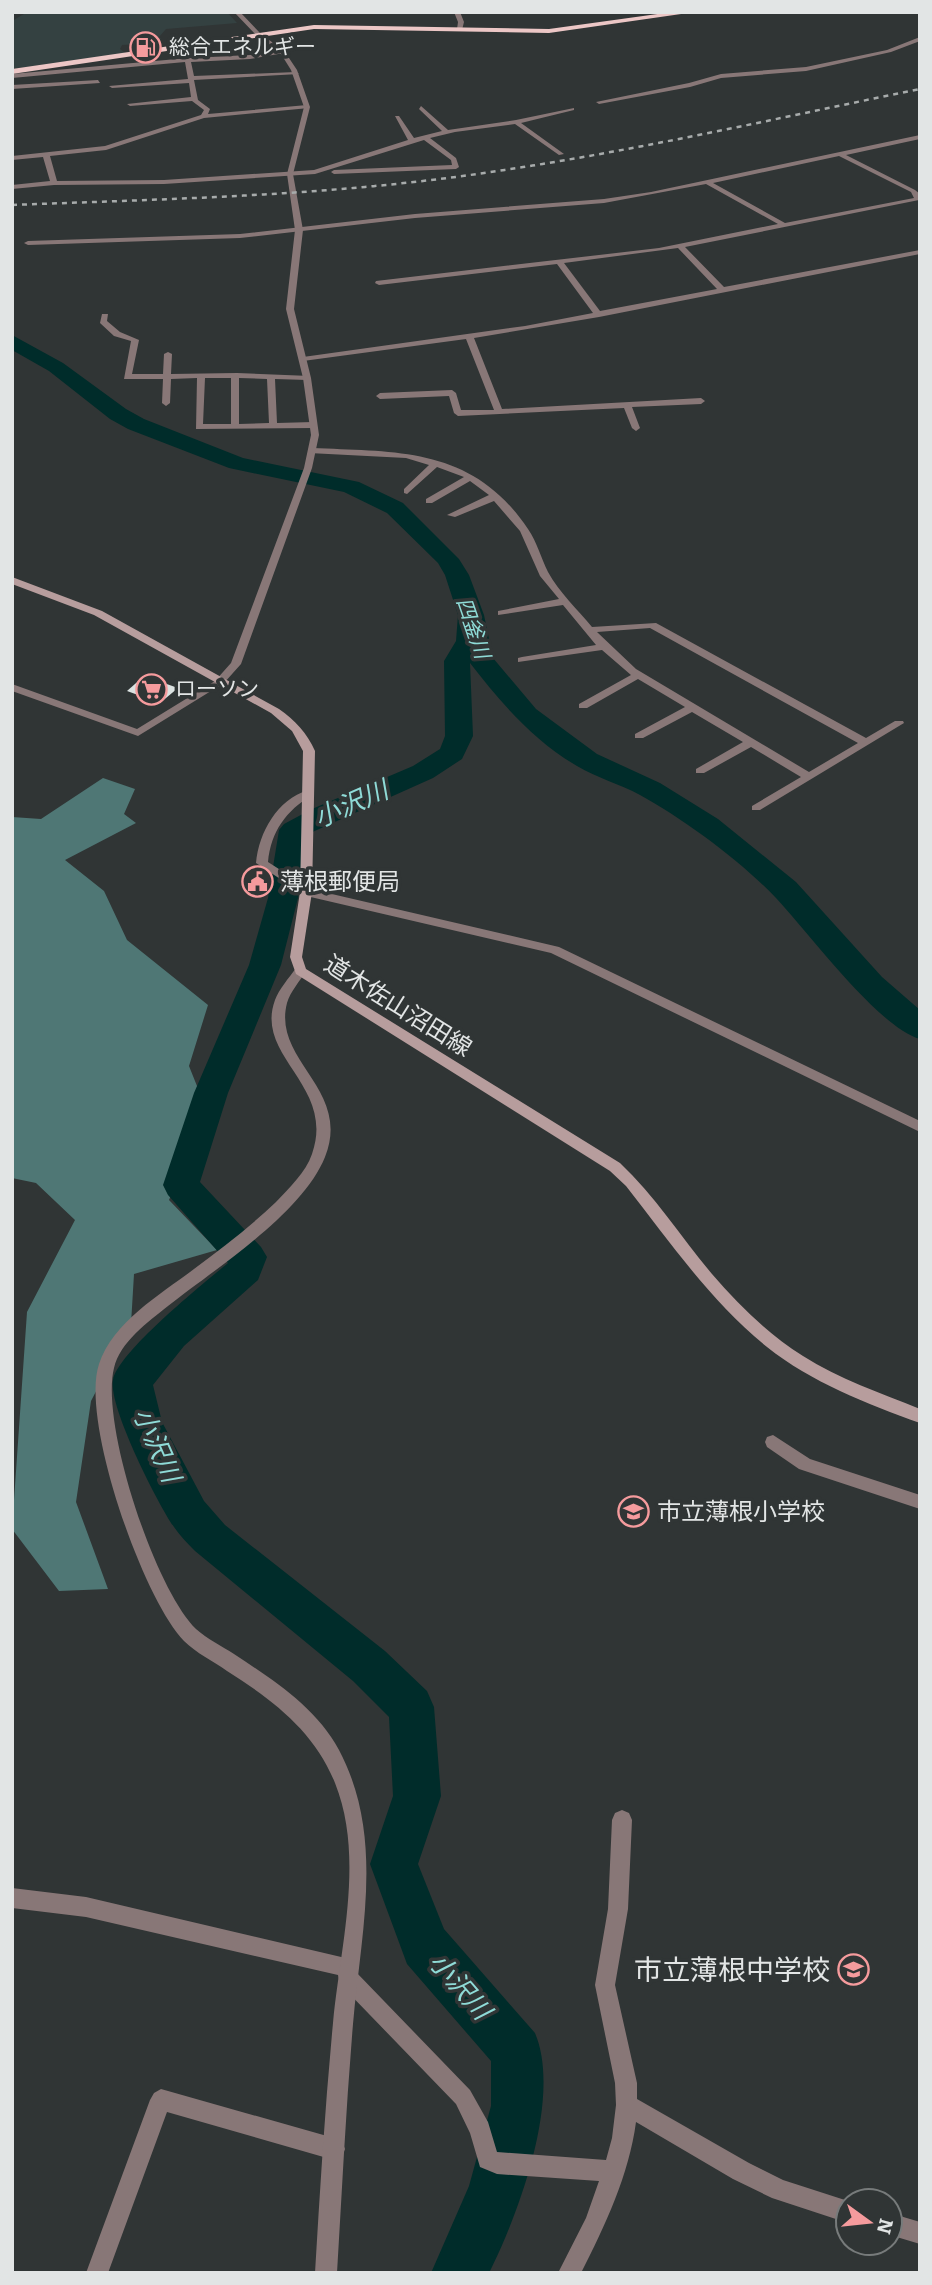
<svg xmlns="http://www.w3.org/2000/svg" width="932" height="2285" viewBox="0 0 932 2285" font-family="Bitter,'Noto Sans JP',serif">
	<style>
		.built { fill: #344141 }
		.forest { fill: #4f7775 }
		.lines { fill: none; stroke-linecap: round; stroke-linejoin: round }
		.river { fill: #002c2a; fill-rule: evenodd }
		.building { fill: #dbe2e1 }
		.minor { fill: #877; fill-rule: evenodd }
		.tertiary { fill: #877; fill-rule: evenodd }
		.secondary { fill: #b79d9d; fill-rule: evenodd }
		.trunk { fill: #ecc7c6; fill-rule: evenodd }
		.rail { stroke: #a7abab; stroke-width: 2.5; stroke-dasharray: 5 5; stroke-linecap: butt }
		.labels { text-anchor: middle; stroke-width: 7; stroke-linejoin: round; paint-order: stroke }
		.far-poi-label { font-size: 21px; fill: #e2e5e5; stroke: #303535; text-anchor: start }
		.far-water-label { font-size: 21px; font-style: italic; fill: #8fdbd7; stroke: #303535 }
		.poi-label { font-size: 24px; fill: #e2e5e5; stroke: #303535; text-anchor: start }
		.street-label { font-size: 24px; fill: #e2e5e5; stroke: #303535 }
		.water-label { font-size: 26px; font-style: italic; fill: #8fdbd7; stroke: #303535 }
		.near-poi-label { font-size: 28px; fill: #e2e5e5; stroke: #303535; text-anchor: end }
	</style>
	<rect width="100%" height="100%" fill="#303535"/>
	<path class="built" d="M 39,12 L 227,12 L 237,23 L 166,29 L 159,37 L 161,39 L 154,40 L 153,43 L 122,45 L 120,49 L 125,53 L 12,69 L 12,21 L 24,14 Z"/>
	<path class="forest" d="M 103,778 L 135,789 L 124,814 L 136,823 L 65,860 L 104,891 L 127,940 L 208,1005 L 189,1066 L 207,1111 L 169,1200 L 217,1250 L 134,1274 L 131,1324 L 91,1401 L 76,1502 L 108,1589 L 59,1591 L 12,1529 L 27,1312 L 75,1220 L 36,1183 L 12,1178 L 12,817 L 41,819 Z"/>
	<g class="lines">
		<path class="river" d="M 12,335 L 63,363 L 126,409 L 144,419 L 243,458 L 359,482 L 403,503 L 459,559 L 469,575 L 484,615 L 493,658 L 536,709 L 597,754 L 660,783 L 718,819 L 796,882 L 882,977 L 920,1010 L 920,1039 C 879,1028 808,932 776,898 C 742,862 684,819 640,795 C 620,784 597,778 577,766 C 533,740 501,703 470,663 L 473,736 L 462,759 L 433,778 L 308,834 L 298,898 L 281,965 L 228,1093 L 200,1182 L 261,1247 L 267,1257 L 258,1280 L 184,1346 L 153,1385 L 162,1422 L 204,1501 L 225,1525 L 385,1651 L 427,1691 L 434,1707 L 441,1796 L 418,1864 L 444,1929 L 535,2033 C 562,2097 519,2213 489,2273 L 431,2273 L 469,2186 L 491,2106 L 491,2061 L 407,1964 L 370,1864 L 393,1796 L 389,1717 L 353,1681 L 195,1551 C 188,1544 180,1536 174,1527 C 158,1504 108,1406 113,1380 C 118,1352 204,1283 228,1263 L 168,1195 L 163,1185 L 194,1093 L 249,965 L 268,898 L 279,830 L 284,824 L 312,809 L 413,766 L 440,749 L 445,736 L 444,661 L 456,641 L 458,615 L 445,575 L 438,563 L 387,513 L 344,492 L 229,468 L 128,429 L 110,419 L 49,371 L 12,350 Z"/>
	</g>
	<path class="building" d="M 144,676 L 178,688 L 160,703 L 127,691 Z"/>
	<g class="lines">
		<path class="minor" d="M 454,12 L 460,12 L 464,22 L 462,30 L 457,29 L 458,22 Z
			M 920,37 L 920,41 L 891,52 L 806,71 L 721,78 L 690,87 L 599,104 L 596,102 L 689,83 L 721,74 L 806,67 L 887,50 Z
			M 282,50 L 284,53 L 250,59 L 191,62 L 194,76 L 296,72 L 299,74 L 194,80 L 198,100 L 210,109 L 208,114 L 307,105 L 309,108 L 204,118 L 106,150 L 50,156 L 57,181 L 164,180 L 314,170 L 408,140 L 395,116 L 399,116 L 414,138 L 442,131 L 419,109 L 421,106 L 448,130 L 516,120 L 574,108 L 574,110 L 521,123 L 564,154 L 559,155 L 515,124 L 455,132 L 430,138 L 456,158 L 459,167 L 456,169 L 334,174 L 331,172 L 334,170 L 452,165 L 451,160 L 424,140 L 315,174 L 164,184 L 54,185 L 12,189 L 12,185 L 50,181 L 43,157 L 12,160 L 12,156 L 105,146 L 201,115 L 204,110 L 192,101 L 130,106 L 127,104 L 191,97 L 189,83 L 112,88 L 109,86 L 188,79 L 185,62 L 12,78 L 12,74 L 188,58 L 250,55 Z
			M 98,80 L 100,83 L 12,89 L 12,85 Z
			M 920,135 L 920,139 L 846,155 L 915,190 L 920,194 L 919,200 L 685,247 L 724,287 L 920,250 L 920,254 L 599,317 L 474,338 L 502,409 L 701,398 L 705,401 L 701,404 L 632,407 L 640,428 L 636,431 L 632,428 L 624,408 L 458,416 L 454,413 L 449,396 L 380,399 L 376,396 L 380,393 L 452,390 L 456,393 L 461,410 L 494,410 L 466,339 L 303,361 L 299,359 L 303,357 L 525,326 L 593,313 L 557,264 L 379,285 L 375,283 L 376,281 L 659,248 L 778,224 L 706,184 L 604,203 L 415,218 L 240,238 L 28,245 L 24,243 L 28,241 L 240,234 L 415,214 L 604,199 L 651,192 ZM 839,156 L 911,192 L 914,198 L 785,223 L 713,183 ZM 678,248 L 717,289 L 600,311 L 564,263 Z
			M 102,314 L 108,314 L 107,321 L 120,332 L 139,340 L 132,374 L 163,374 L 164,354 L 168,352 L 172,354 L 171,374 L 237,373 L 310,376 L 310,380 L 307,380 L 275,379 L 277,423 L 313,422 L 317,425 L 313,428 L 196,429 L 197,378 L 171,379 L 170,403 L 166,406 L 162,403 L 163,379 L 124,379 L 131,341 L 114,336 L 100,323 ZM 205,378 L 231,378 L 231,424 L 203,424 ZM 239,378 L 267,379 L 269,423 L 239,424 Z
			M 312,448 C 399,452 473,447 528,529 C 537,542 541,558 548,572 C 559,592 578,610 592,627 L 656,623 L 866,738 L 895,721 L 903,721 L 904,723 L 760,810 L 752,810 L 752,806 L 801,777 L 751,747 L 704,773 L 696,773 L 696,769 L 743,742 L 692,712 L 643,738 L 635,738 L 635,734 L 685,707 L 638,679 L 587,708 L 579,708 L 579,704 L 631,675 L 602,650 L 518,662 L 518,658 L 522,657 L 596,645 L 563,605 L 498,615 L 498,611 L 559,599 L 540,576 L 520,531 L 494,501 L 455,517 L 447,515 L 489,495 L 470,481 L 432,503 L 426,503 L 426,499 L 464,477 L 437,467 L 407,494 L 404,493 L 404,489 L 429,465 L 406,458 L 309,453 L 308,451 ZM 650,628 L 858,743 L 809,772 L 636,669 L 597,632 Z
			M 220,678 L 225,681 L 224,683 L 138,736 L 12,691 L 12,684 L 137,729 Z
			M 308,790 L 312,791 L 312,795 C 286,811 271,831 268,862 L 310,889 L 312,892 L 306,896 L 256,863 C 259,832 277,800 308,790 Z
			M 773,1435 L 810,1459 L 920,1495 L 920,1509 L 799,1469 L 767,1447 L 765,1442 L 767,1437 Z
			M 622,1810 L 629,1813 L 632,1820 L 628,1909 L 615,1985 L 637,2083 L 637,2099 L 749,2163 L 783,2180 L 848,2201 L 848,2223 L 772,2198 L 733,2179 L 636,2122 C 629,2175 605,2226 581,2273 L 558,2273 L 586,2218 L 599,2181 L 497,2174 L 480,2167 L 470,2133 L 456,2104 L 340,1984 L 338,1975 L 86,1917 L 12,1908 L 12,1888 L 86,1897 L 354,1960 L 357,1967 L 355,1971 L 470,2090 L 488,2122 L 497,2152 L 606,2160 L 612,2138 L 616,2105 L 615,2083 L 595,1985 L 608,1909 L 612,1820 L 615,1813 Z
			M 161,2089 L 334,2138 L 342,2141 L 345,2149 L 342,2157 L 334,2160 L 167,2112 L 108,2273 L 86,2273 L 150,2100 L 154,2093 Z
			M 890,2213 L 920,2222 L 920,2244 L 890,2235 Z"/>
		<path class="tertiary" d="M 234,12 L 240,12 L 260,33 L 285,52 L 297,70 L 310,107 L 293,174 L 303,230 L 294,309 L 311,378 L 319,435 L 312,468 L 241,664 L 224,683 L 220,684 L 215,681 L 231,663 L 304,468 L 311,435 L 303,378 L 286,309 L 295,230 L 287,174 L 304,107 L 291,70 L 281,54 L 256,35 Z
			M 306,888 L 559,947 L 920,1121 L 920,1132 L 551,953 L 302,895 L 300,892 Z
			M 300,967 L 306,971 C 300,981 290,992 287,1003 C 272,1061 352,1089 325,1157 C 302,1214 216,1268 168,1306 C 148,1322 120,1342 114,1368 C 100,1424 155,1589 196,1629 C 207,1639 222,1646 234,1654 C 273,1680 316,1707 339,1750 C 385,1837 361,1931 353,2024 C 346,2107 342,2190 337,2273 L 315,2273 C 320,2190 325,2106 333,2023 C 340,1947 365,1858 335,1783 C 315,1732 273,1700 227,1671 C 213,1661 196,1653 184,1641 C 143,1599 80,1420 99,1364 C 113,1322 161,1294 194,1269 C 222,1248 251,1226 276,1202 C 289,1188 306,1172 312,1154 C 336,1085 254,1057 275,1000 C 279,989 289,978 296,968 Z"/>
		<path class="secondary" d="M 12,577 L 102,611 L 279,709 C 295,720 307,733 315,751 L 312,892 L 302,957 L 306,969 L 620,1163 C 655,1196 681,1237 712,1274 C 739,1305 768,1334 803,1356 C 839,1379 881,1393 920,1409 L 920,1423 C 867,1404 811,1382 767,1347 C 711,1302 670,1242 626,1186 L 610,1171 L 296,974 L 290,957 L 300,892 L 303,751 L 292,731 L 271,713 L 94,615 L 12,584 Z"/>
		<path class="trunk" d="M 672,12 L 695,12 L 549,33 L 314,29 L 12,74 L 12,69 L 314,25 L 549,29 Z"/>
		<path class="rail" d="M 12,205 C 167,199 323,196 477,174 C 626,153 773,119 920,89"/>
	</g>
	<defs>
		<symbol id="fuel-ring" viewBox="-11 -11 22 22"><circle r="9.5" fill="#303535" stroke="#f59b9d" stroke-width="1.5"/><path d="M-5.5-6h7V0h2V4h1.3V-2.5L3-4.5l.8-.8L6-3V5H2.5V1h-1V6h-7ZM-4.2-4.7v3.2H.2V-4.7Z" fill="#f59b9d"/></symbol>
		<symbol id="supermarket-ring" viewBox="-11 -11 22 22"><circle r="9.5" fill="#303535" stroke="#f59b9d" stroke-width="1.5"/><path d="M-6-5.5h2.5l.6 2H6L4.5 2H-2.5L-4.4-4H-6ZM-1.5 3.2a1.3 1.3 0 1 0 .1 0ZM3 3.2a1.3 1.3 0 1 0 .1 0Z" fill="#f59b9d"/></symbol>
		<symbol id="civic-ring" viewBox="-11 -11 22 22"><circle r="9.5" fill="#303535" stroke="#f59b9d" stroke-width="1.5"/><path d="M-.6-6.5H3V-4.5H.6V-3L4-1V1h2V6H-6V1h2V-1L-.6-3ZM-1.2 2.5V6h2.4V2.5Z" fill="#f59b9d"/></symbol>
		<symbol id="school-ring" viewBox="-11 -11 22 22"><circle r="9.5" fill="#303535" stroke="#f59b9d" stroke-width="1.5"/><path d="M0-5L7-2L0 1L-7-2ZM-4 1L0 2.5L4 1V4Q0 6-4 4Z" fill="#f59b9d"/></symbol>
	</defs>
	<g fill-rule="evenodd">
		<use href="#fuel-ring" x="128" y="30" width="35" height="35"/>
		<use href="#supermarket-ring" x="134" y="672" width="35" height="35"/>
		<use href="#civic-ring" x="240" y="864" width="35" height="35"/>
		<use href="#school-ring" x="616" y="1494" width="35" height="35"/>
		<use href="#school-ring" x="836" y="1952" width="35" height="35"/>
	</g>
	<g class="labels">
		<g class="far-poi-label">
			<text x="169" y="54">総合エネルギー</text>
			<text x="175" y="696">ローソン</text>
		</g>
		<g class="far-water-label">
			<text transform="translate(473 628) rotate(71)" y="7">四釜川</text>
		</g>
		<g class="poi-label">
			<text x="280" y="890">薄根郵便局</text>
			<text x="657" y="1520">市立薄根小学校</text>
		</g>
		<g class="street-label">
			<text transform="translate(398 1006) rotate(32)" y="8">道木佐山沼田線</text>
		</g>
		<g class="water-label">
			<text transform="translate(351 804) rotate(-24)" y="9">小沢川</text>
			<text transform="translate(157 1445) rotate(66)" y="9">小沢川</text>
			<text transform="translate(460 1986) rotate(49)" y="9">小沢川</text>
		</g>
		<g class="near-poi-label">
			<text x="830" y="1980">市立薄根中学校</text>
		</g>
	</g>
	<rect width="932" height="2285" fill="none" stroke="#e2e5e5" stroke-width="28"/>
	<g transform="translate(869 2222) rotate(105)"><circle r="33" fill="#303535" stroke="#777b7b" stroke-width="2"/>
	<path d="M0-5L12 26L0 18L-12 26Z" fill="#f59b9d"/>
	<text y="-10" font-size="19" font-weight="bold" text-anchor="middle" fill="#e2e5e5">N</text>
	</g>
</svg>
